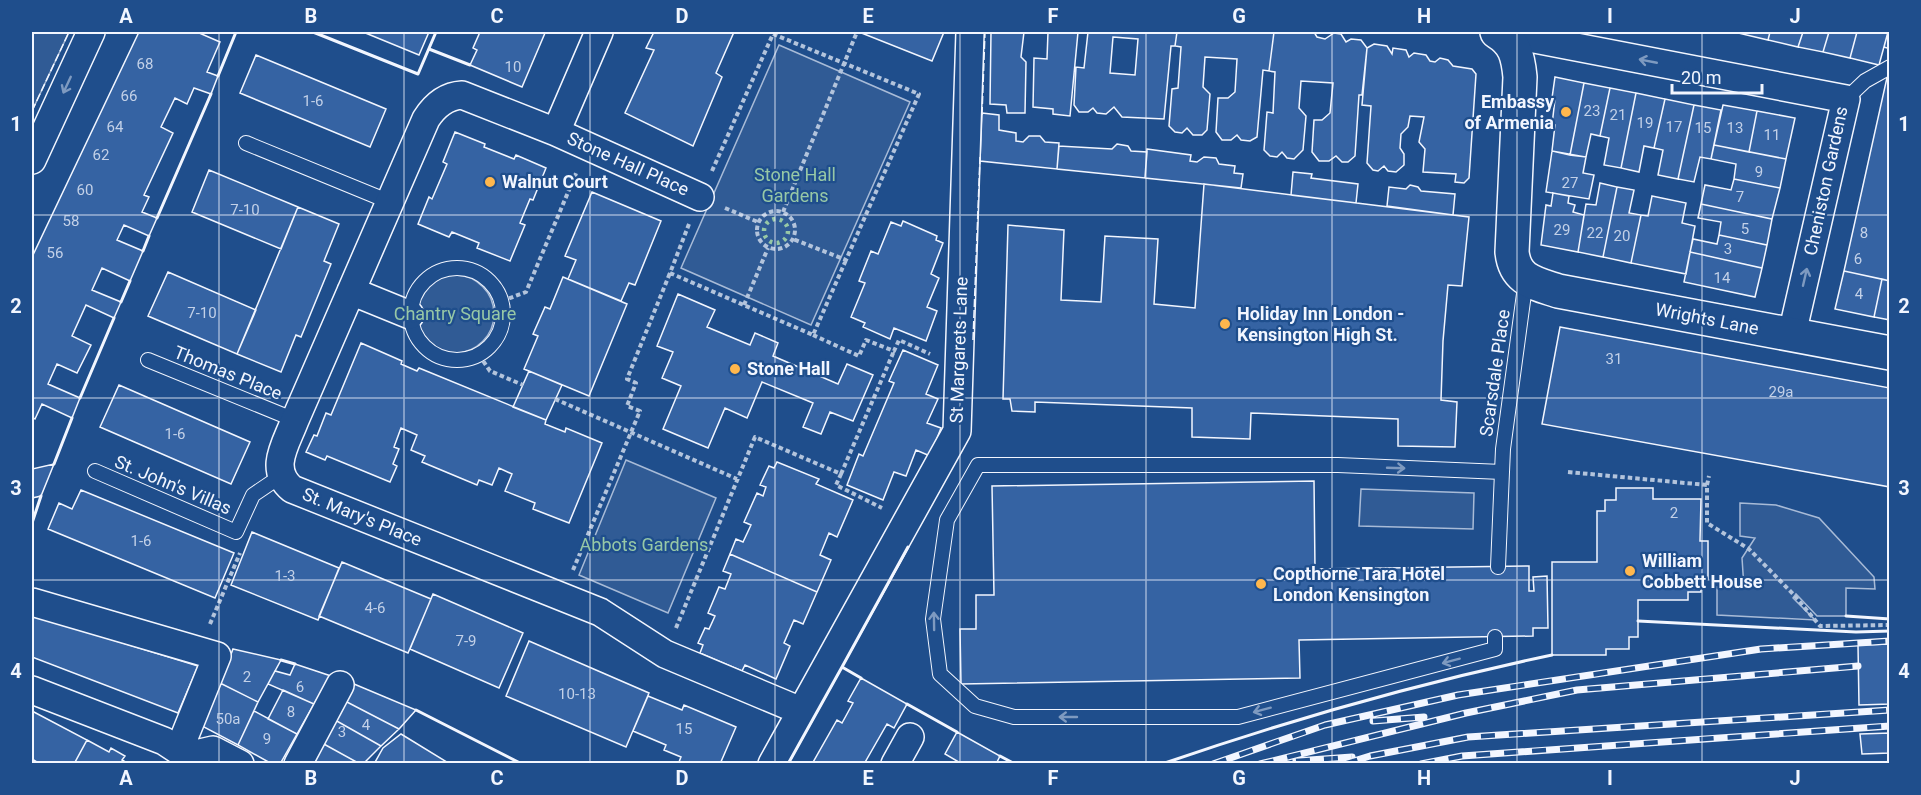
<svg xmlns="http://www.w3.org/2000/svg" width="1921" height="795" viewBox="0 0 1921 795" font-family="Roboto,sans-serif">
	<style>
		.built { fill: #305b95; stroke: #a8bbd7; stroke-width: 1.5 }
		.building { fill: #3563a3; stroke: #f2f6ff; stroke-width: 1.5; fill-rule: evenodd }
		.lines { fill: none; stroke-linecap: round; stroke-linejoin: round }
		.service-casing { stroke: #f2f6ff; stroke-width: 16 }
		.minor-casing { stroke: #f2f6ff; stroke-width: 30 }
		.tertiary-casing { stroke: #f2f6ff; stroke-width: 36 }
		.path { stroke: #b3c4dc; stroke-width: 4; stroke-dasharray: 4.5 3; stroke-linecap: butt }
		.service { stroke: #1f4e8c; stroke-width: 14 }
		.minor { stroke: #1f4e8c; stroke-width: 27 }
		.tertiary { stroke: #1f4e8c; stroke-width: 33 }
		.rail-casing { stroke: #f2f6ff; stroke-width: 7 }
		.rail { stroke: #1f4e8c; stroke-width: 4.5; stroke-dasharray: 14; stroke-linecap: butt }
		.hedge { stroke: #97c8a6; stroke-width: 4.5; stroke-dasharray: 3 4.5; stroke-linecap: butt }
		.fence { stroke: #f2f6ff; stroke-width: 1.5; stroke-dasharray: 8 3; stroke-linecap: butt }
		.wall { stroke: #f2f6ff; stroke-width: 3 }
		.oneway { stroke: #7e9ac0 }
		.grid { fill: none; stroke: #f2f6ff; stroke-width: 1.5; stroke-opacity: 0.55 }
		.poi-dot { fill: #ffb74d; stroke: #1f4e8c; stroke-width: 2 }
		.labels { text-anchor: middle; stroke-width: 4.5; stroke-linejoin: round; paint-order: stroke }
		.number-label { font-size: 15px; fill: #c3d1e8 }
		.poi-label { font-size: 18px; font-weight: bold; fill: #f2f6ff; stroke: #1f4e8c; text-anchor: start }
		.street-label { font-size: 18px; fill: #f2f6ff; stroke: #1f4e8c }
		.park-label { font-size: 18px; fill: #97c8a6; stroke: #1f4e8c }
		.neatline { fill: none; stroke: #f2f6ff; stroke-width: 2 }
		.grid-label { font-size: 20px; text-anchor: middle; font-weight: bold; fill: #f2f6ff }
	</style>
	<rect width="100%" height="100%" fill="#1f4e8c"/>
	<path class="built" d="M 32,32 L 69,32 L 32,111 Z
		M 779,45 L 910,102 L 811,325 L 681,268 Z
		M416 314a39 39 0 1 1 78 0a39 39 0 1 1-78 0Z
		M 626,460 L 716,498 L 668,613 L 579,575 Z
		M 1361,489 L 1474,493 L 1473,529 L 1359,526 Z
		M 1740,503 L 1776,505 L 1819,518 L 1874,577 L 1875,589 L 1846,588 L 1846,616 L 1817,616 L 1796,594 L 1793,598 L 1815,620 L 1717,615 L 1717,587 L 1744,588 L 1742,558 L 1755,538 L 1740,536 Z"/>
	<path class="building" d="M 139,32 L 197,32 L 220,42 L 207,72 L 218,76 L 211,94 L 194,88 L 187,104 L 175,98 L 161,127 L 173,133 L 144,195 L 149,197 L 142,212 L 157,218 L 149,236 L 124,225 L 117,240 L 143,251 L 130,281 L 102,268 L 92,290 L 121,302 L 114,318 L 86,305 L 72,336 L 91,345 L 77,373 L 57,364 L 48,384 L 80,398 L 72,418 L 42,404 L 35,419 L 32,417 L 32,257 Z
		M 363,32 L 429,32 L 419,55 Z
		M 480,32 L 541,32 L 545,33 L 522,87 L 470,65 L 477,50 L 473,48 Z
		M 654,32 L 734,32 L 716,73 L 722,77 L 693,146 L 625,113 L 654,50 L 646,48 Z
		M 859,32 L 944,32 L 932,61 Z
		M 991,32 L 1024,32 L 1021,57 L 1026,62 L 1025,113 L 1007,113 L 1006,105 L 990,104 Z
		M 1048,32 L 1078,32 L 1070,116 L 1053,114 L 1053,109 L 1033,107 L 1034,58 L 1047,59 Z
		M 1088,32 L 1177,32 L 1175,46 L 1171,46 L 1164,119 L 1122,117 L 1114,107 L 1106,114 L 1097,113 L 1093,108 L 1088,112 L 1079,112 L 1074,105 L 1076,67 L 1084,68 ZM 1113,37 L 1138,39 L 1135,75 L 1110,73 Z
		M 1177,32 L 1274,32 L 1269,71 L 1263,70 L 1257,137 L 1250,141 L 1241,140 L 1237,135 L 1231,140 L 1222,140 L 1216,132 L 1218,98 L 1228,98 L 1235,92 L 1237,59 L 1205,57 L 1203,87 L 1210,94 L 1207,130 L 1202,135 L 1193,135 L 1187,128 L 1182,133 L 1175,132 L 1169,126 L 1172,89 L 1178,88 L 1181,47 L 1175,46 Z
		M 1274,32 L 1314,32 L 1317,37 L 1325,39 L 1334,33 L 1341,34 L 1346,42 L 1351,39 L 1361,40 L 1367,48 L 1362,95 L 1359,95 L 1355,156 L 1348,162 L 1342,162 L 1336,156 L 1329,161 L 1319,161 L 1312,152 L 1314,120 L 1322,120 L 1330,113 L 1333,83 L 1301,81 L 1299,108 L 1306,116 L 1303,150 L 1294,159 L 1287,158 L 1282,152 L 1277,157 L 1270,156 L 1264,150 L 1267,112 L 1273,113 L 1275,72 L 1269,71 Z
		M 1738,32 L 1770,32 L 1768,40 L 1738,33 Z
		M 1770,32 L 1803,32 L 1798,47 L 1768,40 Z
		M 1803,32 L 1829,32 L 1823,52 L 1798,47 Z
		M 1829,32 L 1857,32 L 1850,58 L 1823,52 Z
		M 1857,32 L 1888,32 L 1879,65 L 1850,58 Z
		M 1888,32 L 1890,32 L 1890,49 L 1884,47 Z
		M 1374,44 L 1387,46 L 1392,54 L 1393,48 L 1406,50 L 1409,57 L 1414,53 L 1426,55 L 1430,61 L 1435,62 L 1440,58 L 1448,60 L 1453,66 L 1472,69 L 1476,74 L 1469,178 L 1464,183 L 1455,182 L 1456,174 L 1423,172 L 1425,149 L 1419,142 L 1424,117 L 1410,116 L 1408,127 L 1401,134 L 1400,148 L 1404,154 L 1404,165 L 1396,172 L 1388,171 L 1384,166 L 1378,171 L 1373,170 L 1367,163 L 1371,106 L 1362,105 L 1367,48 Z
		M 256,55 L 386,109 L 370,147 L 240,93 Z
		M 1888,73 L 1890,74 L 1890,281 L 1844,271 Z
		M 1555,77 L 1584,83 L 1570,155 L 1552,151 L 1555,125 L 1552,125 L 1555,99 L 1552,98 Z
		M 1584,83 L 1610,88 L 1600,136 L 1591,134 L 1586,157 L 1570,155 Z
		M 1610,88 L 1636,93 L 1621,168 L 1604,165 L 1609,138 L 1600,136 Z
		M 1636,93 L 1665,99 L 1654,148 L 1644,146 L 1639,172 L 1621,168 Z
		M 1665,99 L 1694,105 L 1678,179 L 1658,175 L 1663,150 L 1654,148 Z
		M 1694,105 L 1721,110 L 1711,159 L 1700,157 L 1694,182 L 1678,179 Z
		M 1723,105 L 1757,111 L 1749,152 L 1714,145 Z
		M 1757,111 L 1795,118 L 1786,159 L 1749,152 Z
		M 982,113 L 999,115 L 999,130 L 1016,133 L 1016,141 L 1023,142 L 1029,136 L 1040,136 L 1045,142 L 1059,143 L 1057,169 L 980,161 Z
		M 455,132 L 485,144 L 484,147 L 514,159 L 516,155 L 546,168 L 533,200 L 530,199 L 520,223 L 525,225 L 510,261 L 477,248 L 479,243 L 452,232 L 449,237 L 418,224 L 429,197 L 432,199 L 447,164 L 443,162 Z
		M 1117,144 L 1128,146 L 1131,151 L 1147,152 L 1145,178 L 1057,169 L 1059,146 L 1112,149 Z
		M 1714,145 L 1786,159 L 1780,188 L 1734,179 L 1736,164 L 1711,159 Z
		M 1147,149 L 1191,155 L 1190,161 L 1197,162 L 1204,157 L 1216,158 L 1219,164 L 1235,166 L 1234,173 L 1243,174 L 1241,188 L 1145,178 Z
		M 1552,151 L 1586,157 L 1583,173 L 1594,175 L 1589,199 L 1546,192 Z
		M 209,170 L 298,207 L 281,249 L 192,212 Z
		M 1293,172 L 1312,174 L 1311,178 L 1358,184 L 1356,203 L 1291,195 Z
		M 1734,179 L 1780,188 L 1772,219 L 1701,204 L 1705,185 L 1731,190 Z
		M 1600,183 L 1617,187 L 1603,257 L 1578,252 L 1586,204 L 1596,205 Z
		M 1204,184 L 1469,217 L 1462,286 L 1448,285 L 1443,341 L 1441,400 L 1457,402 L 1455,447 L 1398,446 L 1398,419 L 1251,413 L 1250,439 L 1192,437 L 1192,408 L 1035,402 L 1035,412 L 1012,411 L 1010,399 L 1003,399 L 1008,225 L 1064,230 L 1061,300 L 1101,302 L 1105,236 L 1158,239 L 1154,304 L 1195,308 Z
		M 1410,185 L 1418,187 L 1421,191 L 1455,194 L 1453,215 L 1387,206 L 1389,187 L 1406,189 Z
		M 1617,187 L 1634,190 L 1629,213 L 1641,215 L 1631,263 L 1603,257 Z
		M 592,192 L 661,221 L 635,285 L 629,283 L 621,301 L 568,279 L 576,260 L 565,256 Z
		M 1553,193 L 1569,196 L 1568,203 L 1575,205 L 1573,212 L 1584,215 L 1578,252 L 1541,245 L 1546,205 L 1551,206 Z
		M 1652,196 L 1686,203 L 1682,223 L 1695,226 L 1686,274 L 1631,263 L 1641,215 L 1648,216 Z
		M 1701,204 L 1772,219 L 1767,245 L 1719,235 L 1721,222 L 1698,218 Z
		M 298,207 L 339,224 L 324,261 L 331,264 L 301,337 L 296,335 L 281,372 L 237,354 Z
		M 903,221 L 937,236 L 936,240 L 943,243 L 931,274 L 939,278 L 927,307 L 937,311 L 926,341 L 894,328 L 890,339 L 863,327 L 865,323 L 851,317 L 865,283 L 859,281 L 871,251 L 878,254 L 891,222 L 901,226 Z
		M 1719,235 L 1767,245 L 1762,268 L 1690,252 L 1693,239 L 1717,244 Z
		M 1690,252 L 1762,268 L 1755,297 L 1684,282 Z
		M 1844,271 L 1882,279 L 1874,317 L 1835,309 Z
		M 168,272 L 256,310 L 237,354 L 148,316 Z
		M 563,277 L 627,304 L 589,396 L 524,369 L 538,336 L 533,334 L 545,307 L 550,309 Z
		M 1882,279 L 1890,281 L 1890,320 L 1874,317 Z
		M 678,294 L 715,310 L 707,327 L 750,345 L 755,333 L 778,343 L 773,356 L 838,384 L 847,364 L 873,375 L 853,421 L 830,412 L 821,434 L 803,427 L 813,403 L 762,382 L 747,418 L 725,408 L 708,448 L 663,429 L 681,386 L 662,378 L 673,352 L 657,346 Z
		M 1560,327 L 1890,388 L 1890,487 L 1542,424 Z
		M 361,343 L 402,361 L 401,364 L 417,371 L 419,368 L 546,420 L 545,424 L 565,432 L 566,428 L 602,443 L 569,523 L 533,509 L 535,503 L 505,491 L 512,474 L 499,468 L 492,485 L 479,480 L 477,485 L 422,462 L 425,456 L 411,450 L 417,435 L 401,428 L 394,447 L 399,449 L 393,464 L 397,466 L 390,482 L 327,456 L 325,460 L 306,452 L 314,435 L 317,436 L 326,413 L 331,415 Z
		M 903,350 L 938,365 L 926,394 L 938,399 L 927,423 L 941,428 L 930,456 L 916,450 L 906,476 L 894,472 L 883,500 L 847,485 L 859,454 L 863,456 L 894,383 L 889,381 Z
		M 529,371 L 562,385 L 546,420 L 513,407 Z
		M 119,385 L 250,442 L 231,484 L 100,427 Z
		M 777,462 L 819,479 L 816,484 L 853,500 L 837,537 L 829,533 L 820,555 L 831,560 L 817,592 L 730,554 L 736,539 L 743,542 L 751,525 L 744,522 L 757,493 L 763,496 L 766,487 L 760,485 L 769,466 L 774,468 Z
		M 54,464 L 41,496 L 32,498 L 32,469 Z
		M 1314,481 L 1315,569 L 1529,566 L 1529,591 L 1534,591 L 1533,577 L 1547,576 L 1548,628 L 1533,628 L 1533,636 L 1299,640 L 1300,678 L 961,684 L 960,629 L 976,629 L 976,595 L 994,595 L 992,486 Z
		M 1616,488 L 1653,488 L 1653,499 L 1701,499 L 1700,541 L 1708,541 L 1708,579 L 1701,579 L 1701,592 L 1688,592 L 1688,600 L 1638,600 L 1638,637 L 1629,637 L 1629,649 L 1606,649 L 1606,655 L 1552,655 L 1552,562 L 1597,562 L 1597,511 L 1605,511 L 1605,500 L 1616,500 Z
		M 81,490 L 234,553 L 215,598 L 48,529 L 59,503 L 72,509 Z
		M 252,532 L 339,568 L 318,620 L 231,585 Z
		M 730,554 L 817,592 L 803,624 L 794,620 L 784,643 L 790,646 L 776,679 L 745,665 L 742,671 L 700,653 L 703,645 L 698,643 L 705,628 L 709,629 L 715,616 L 708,613 L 719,587 L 725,589 L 731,574 L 723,571 Z
		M 342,562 L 431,599 L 408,653 L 319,616 Z
		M 433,594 L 523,633 L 499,688 L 410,649 Z
		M 32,615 L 198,666 L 178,713 L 32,657 Z
		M 529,641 L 649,693 L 626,747 L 506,696 Z
		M 1890,644 L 1890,704 L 1859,705 L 1858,645 Z
		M 233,649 L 281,660 L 258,702 L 220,683 Z
		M 295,664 L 331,676 L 314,704 L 268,684 L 275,671 L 290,675 Z
		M 861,678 L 907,704 L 894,728 L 887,724 L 864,764 L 812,764 L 837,720 L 842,723 L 853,703 L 848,701 Z
		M 220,683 L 258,702 L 238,745 L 202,726 Z
		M 354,684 L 416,710 L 399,729 L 345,701 Z
		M 283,690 L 314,704 L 297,734 L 268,719 Z
		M 648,696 L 682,710 L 684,705 L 736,727 L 720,764 L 682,764 L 679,762 L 681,757 L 664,750 L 666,745 L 633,731 Z
		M 345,701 L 399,729 L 381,746 L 335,720 Z
		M 32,711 L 87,740 L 74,764 L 40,764 L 32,759 Z
		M 254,711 L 297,734 L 280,764 L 272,764 L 238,745 Z
		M 335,720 L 381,746 L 363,764 L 360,764 L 322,743 Z
		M 957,732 L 1000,756 L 996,764 L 962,764 L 945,754 Z
		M 1890,733 L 1890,753 L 1862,754 L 1860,734 Z
		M 401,734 L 450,764 L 374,764 L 383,748 Z
		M 87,740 L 109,752 L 111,748 L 125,756 L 122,760 L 129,764 L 74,764 Z
		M 322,743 L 360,764 L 311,764 Z"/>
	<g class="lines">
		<defs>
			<path id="service" d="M 1846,99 L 1865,81 L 1890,67
				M 246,143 L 390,202
				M411 314a46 46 0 1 1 92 0a46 46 0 1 1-92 0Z
				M 148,360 L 295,420
				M 95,471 L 236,532 L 253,495 L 281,476
				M 1502,472 L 1503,449 L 1526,279
				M 1495,637 L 1495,649 L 1238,717 L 1014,717 L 975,706 L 940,674 L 933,619 L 947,520 L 978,465 L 1338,465 L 1502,472 L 1498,567"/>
			<path id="minor" d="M 599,32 L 556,132 L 462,95 C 446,96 435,105 426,119 L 295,420 C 286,444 268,469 292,489 L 600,612 L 665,654 L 801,711
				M 1498,32 L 1846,99 L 1792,334
				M 556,132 L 700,197
				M 32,160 L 91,32
				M 351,291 L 410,315
				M 32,602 L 217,656 L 179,750
				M 32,690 L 164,741 L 187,756
				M 187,756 L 213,750 L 240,764
				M 298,764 L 340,685
				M 772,764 L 957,431 L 970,32
				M 895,764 L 910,737"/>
			<path id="tertiary" d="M 1497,32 C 1515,43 1518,56 1520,77 L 1512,252 C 1515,280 1534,283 1558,291 L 1890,353"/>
		</defs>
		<use href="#service" class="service-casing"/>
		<use href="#minor" class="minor-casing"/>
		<use href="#tertiary" class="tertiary-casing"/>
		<path class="path" d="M 712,171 L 773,34 L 919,94 L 846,260 L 793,239
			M 725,208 L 758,222
			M757 230a19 19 0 1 1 38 0a19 19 0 1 1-38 0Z
			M 783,212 L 857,32
			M 689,224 L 670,273 L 813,335 L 846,260
			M 502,301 L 526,292 L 577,171
			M 744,305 L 768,248
			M 813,335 L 859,356 L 866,340 L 894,351 L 899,340 L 930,354
			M 479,355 L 490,371 L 523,385
			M 555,399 L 737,479
			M 1568,472 L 1707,485 L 1707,523 L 1749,549 L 1794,595 L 1820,626 L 1890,625
			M 841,474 L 894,351
			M 1707,485 L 1709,476
			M 573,570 L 640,411 L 627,406 L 636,383 L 627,379 L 670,273
			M 210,624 L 240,553
			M 676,628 L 755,437 L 841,474 L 836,485 L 882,508"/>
		<use href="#service" class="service"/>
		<use href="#minor" class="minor"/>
		<use href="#tertiary" class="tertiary"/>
		<defs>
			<path id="rail" d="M 1373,721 L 1424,717
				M 1296,761 L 1352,757
				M 1213,764 L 1325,725 L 1458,695 L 1761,649 L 1890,641
				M 1260,764 L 1466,713 L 1577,690 L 1858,666
				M 1344,764 L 1370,756 L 1468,737 L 1890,710
				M 1421,764 L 1462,756 L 1890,726"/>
		</defs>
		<use href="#rail" class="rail-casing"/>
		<use href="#rail" class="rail"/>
		<path class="hedge" d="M764 231a12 12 0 1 1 24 0a12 12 0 1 1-24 0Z"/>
		<path class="fence" d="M 32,111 L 69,32
			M 982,115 L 985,32
			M 973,340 L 980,157"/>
		<path class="wall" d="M 313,32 L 418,74 L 436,32
			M 429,49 L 470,65
			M 218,76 L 236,32
			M 157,218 L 211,94
			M 143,251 L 149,236
			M 121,302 L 130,281
			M 80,398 L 114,318
			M 54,464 L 72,418
			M 32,523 L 41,496
			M 1846,616 L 1890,619
			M 1638,621 L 1856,632 L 1890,631
			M 281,660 L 295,664
			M 842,667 L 908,547
			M 907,704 L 957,732
			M 416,710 L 522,764
			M 1000,756 L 1015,764
			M 788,764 L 842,667 L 861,678
			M 1162,764 C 1289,720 1420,683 1552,655"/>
	</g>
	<defs><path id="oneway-shaft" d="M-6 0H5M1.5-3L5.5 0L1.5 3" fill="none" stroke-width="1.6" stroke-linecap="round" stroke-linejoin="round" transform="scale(1.5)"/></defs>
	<g class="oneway">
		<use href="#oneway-shaft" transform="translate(1648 61) rotate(-169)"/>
		<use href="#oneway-shaft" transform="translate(67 85) rotate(115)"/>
		<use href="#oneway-shaft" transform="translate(1805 277) rotate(-77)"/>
		<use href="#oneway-shaft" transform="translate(1396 468) rotate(2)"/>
		<use href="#oneway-shaft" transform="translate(934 621) rotate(-91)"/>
		<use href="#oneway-shaft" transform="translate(1451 661) rotate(165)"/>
		<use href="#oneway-shaft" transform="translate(1262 710) rotate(165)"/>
		<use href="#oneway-shaft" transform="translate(1068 717) rotate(180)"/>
	</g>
	<path class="grid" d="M 219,32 L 219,764M 404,32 L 404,764M 590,32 L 590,764M 775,32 L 775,764M 960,32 L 960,764M 1146,32 L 1146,764M 1332,32 L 1332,764M 1517,32 L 1517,764M 1702,32 L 1702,764M 32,215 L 1890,215M 32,398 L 1890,398M 32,580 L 1890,580"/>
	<g class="poi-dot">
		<circle cx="1566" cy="112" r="6"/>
		<circle cx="490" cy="182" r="6"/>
		<circle cx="1225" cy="324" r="6"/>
		<circle cx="735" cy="369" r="6"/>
		<circle cx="1630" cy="571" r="6"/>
		<circle cx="1261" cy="584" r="6"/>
	</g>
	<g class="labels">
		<g class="number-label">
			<text x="145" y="69">68</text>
			<text x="513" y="72">10</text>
			<text x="129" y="101">66</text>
			<text x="313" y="106">1-6</text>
			<text x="1592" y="116">23</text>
			<text x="1618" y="120">21</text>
			<text x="1645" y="128">19</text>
			<text x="115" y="132">64</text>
			<text x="1674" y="132">17</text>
			<text x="1703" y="133">15</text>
			<text x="1735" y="133">13</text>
			<text x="1772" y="140">11</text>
			<text x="101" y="160">62</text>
			<text x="1759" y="177">9</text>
			<text x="1570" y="188">27</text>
			<text x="85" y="195">60</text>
			<text x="1740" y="202">7</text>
			<text x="245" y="215">7-10</text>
			<text x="71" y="226">58</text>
			<text x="1745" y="234">5</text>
			<text x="1562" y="235">29</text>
			<text x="1595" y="238">22</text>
			<text x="1864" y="238">8</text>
			<text x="1622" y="241">20</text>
			<text x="1728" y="254">3</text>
			<text x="55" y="258">56</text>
			<text x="1858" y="264">6</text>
			<text x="1722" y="283">14</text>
			<text x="1859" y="299">4</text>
			<text x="202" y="318">7-10</text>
			<text x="1614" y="364">31</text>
			<text x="1781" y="397">29a</text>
			<text x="175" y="439">1-6</text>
			<text x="1674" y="518">2</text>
			<text x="141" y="546">1-6</text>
			<text x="285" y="581">1-3</text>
			<text x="375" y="613">4-6</text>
			<text x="466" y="646">7-9</text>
			<text x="247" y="682">2</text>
			<text x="300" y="692">6</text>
			<text x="577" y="699">10-13</text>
			<text x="291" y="717">8</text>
			<text x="228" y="724">50a</text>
			<text x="366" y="730">4</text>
			<text x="684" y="734">15</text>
			<text x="342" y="737">3</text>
			<text x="267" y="744">9</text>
		</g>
		<g class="poi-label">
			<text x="1554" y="108" text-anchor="end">Embassy<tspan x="1554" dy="21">of Armenia</tspan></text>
			<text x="502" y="188">Walnut Court</text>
			<text x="1237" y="320">Holiday Inn London -<tspan x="1237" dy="21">Kensington High St.</tspan></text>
			<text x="747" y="375">Stone Hall</text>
			<text x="1642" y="567">William<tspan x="1642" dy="21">Cobbett House</tspan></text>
			<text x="1273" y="580">Copthorne Tara Hotel<tspan x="1273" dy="21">London Kensington</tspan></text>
		</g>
		<g class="street-label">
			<text transform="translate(628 164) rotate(24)" y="6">Stone Hall Place</text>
			<text transform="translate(1826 181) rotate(-78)" y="6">Cheniston Gardens</text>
			<text transform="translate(1707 319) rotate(11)" y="6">Wrights Lane</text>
			<text transform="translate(959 350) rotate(-88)" y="6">St Margarets Lane</text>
			<text transform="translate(228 373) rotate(22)" y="6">Thomas Place</text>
			<text transform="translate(1495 373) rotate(-82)" y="6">Scarsdale Place</text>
			<text transform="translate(173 485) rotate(23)" y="6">St. John's Villas</text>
			<text transform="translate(362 517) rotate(22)" y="6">St. Mary's Place</text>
		</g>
		<g class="park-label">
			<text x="795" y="181">Stone Hall<tspan x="795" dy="21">Gardens</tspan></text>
			<text x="455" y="320">Chantry Square</text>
			<text x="644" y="551">Abbots Gardens</text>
		</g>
	</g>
	<rect width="1921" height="795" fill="none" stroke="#1f4e8c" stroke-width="66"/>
	<path d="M1672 84v9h90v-9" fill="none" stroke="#f2f6ff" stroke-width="3"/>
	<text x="1681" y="84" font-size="18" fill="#f2f6ff" stroke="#1f4e8c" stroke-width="4.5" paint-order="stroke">20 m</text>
	<rect x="33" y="33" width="1855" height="729" class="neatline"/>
	<g class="grid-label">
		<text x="126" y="23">A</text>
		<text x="311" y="23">B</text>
		<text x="497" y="23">C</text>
		<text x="682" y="23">D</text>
		<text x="868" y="23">E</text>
		<text x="1053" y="23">F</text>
		<text x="1239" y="23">G</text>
		<text x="1424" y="23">H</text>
		<text x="1610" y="23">I</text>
		<text x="1795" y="23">J</text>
		<text x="16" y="131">1</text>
		<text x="1904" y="131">1</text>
		<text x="16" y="313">2</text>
		<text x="1904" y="313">2</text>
		<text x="16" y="495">3</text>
		<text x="1904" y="495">3</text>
		<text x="16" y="678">4</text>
		<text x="1904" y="678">4</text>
		<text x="126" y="785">A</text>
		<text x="311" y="785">B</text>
		<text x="497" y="785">C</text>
		<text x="682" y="785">D</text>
		<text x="868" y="785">E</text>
		<text x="1053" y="785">F</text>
		<text x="1239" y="785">G</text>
		<text x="1424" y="785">H</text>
		<text x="1610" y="785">I</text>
		<text x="1795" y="785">J</text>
	</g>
</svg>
